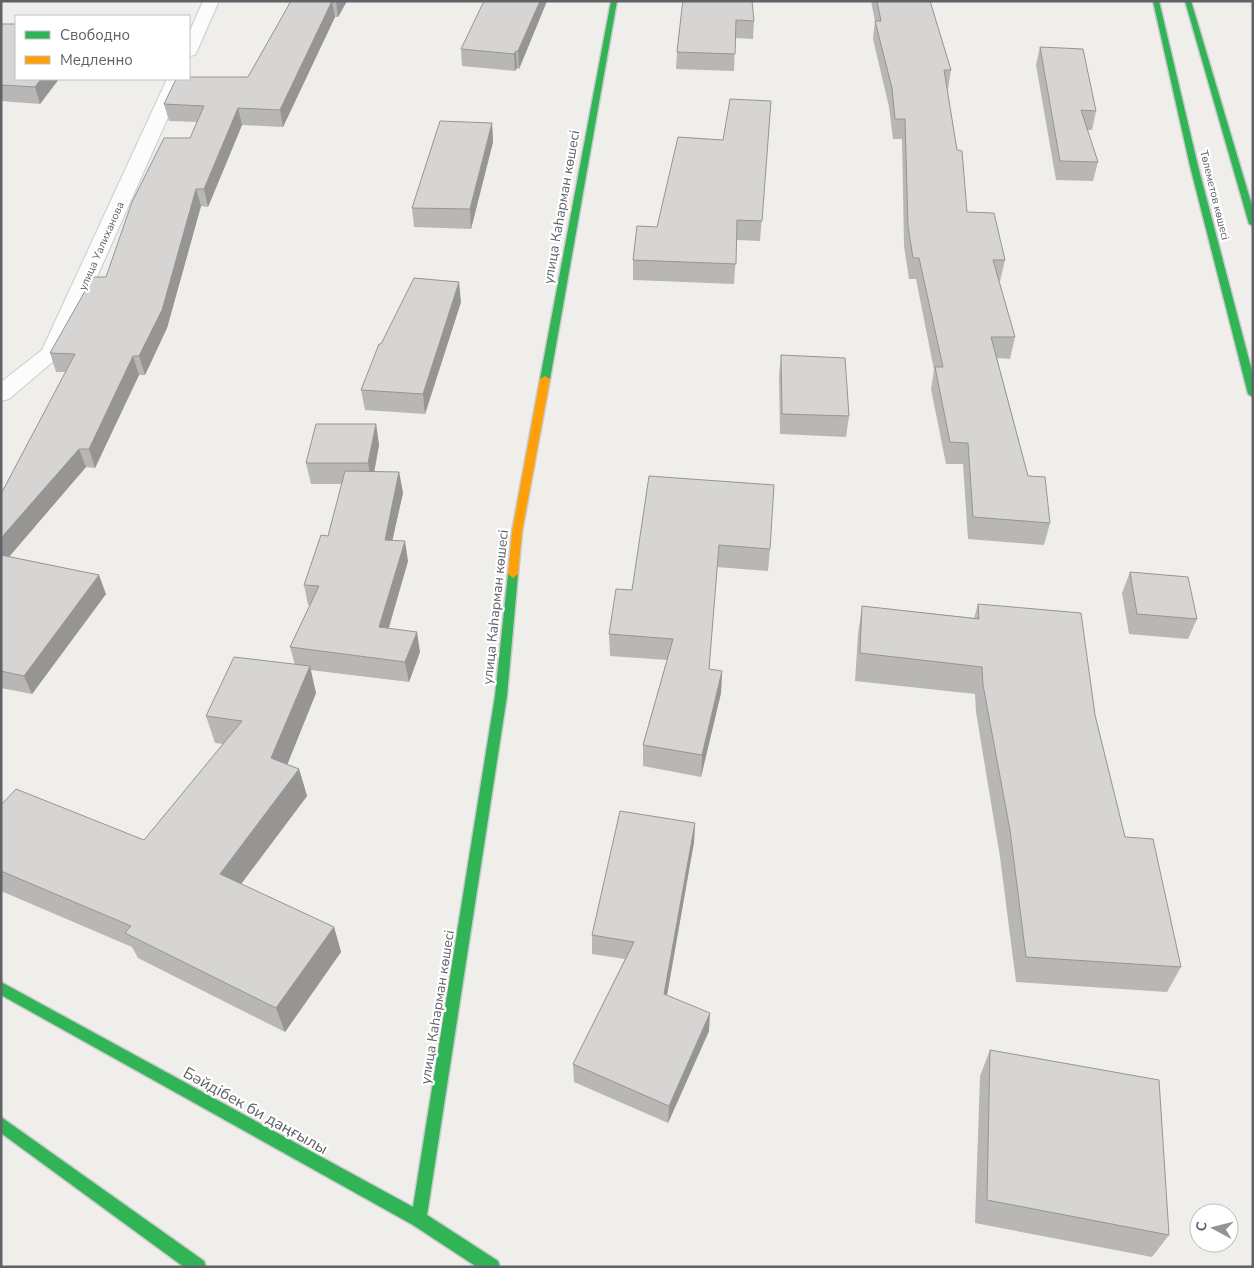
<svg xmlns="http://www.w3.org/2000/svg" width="1254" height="1268" viewBox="0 0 1254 1268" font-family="'Nunito Sans',sans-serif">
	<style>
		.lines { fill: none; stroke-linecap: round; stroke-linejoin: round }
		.street-casing { stroke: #cbcccc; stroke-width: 2 }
		.fast-casing { stroke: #cacacb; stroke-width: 3 }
		.slow-casing { stroke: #cacacb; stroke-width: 3 }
		.street { fill: #fdfcfc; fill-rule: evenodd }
		.fast { fill: #30b455; fill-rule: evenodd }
		.slow { fill: #ff9f0a; fill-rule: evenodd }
		.wall { fill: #b8b7b5 }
		.shaded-wall { fill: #969594 }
		.building { fill: #d6d5d3; stroke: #969594 }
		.labels { text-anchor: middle; stroke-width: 4.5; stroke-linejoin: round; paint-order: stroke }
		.far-street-label { font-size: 11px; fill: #5f6368; stroke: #fff }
		.street-label { font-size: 14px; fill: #5f6368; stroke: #fff }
		.near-street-label { font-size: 16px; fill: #5f6368; stroke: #fff }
	</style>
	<rect width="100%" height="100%" fill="#efeeea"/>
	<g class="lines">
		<defs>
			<path id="street" d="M 203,1 L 219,1 L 197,51 L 195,55 L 189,56 L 189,33 Z
				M 167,79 L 185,79 L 63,353 L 9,399 L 1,401 L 1,382 L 42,350 Z"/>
			<path id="fast" d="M 611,1 L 617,1 L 550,379 L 545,382 L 540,379 Z
				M 1153,1 L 1159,1 L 1198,166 L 1253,375 L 1253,397 L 1248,394 L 1190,166 Z
				M 1185,1 L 1191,1 L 1253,209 L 1253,226 L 1249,224 Z
				M 513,570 L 518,574 L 507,696 L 427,1215 L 498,1261 L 500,1267 L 477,1267 L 413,1225 L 1,995 L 1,982 L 413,1207 L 495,696 L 508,574 Z
				M 1,1117 L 204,1261 L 206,1267 L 184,1267 L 1,1133 Z"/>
			<path id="slow" d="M 545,376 L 550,379 L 522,532 L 518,574 L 513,578 L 508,574 L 512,532 L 540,379 Z"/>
		</defs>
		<use href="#street" class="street-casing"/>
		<use href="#fast" class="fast-casing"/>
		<use href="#slow" class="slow-casing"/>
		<use href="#street" class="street"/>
		<use href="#fast" class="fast"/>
		<use href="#slow" class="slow"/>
	</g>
	<path class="wall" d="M 291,1 L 347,1 L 338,17 L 335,17 L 283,127 L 242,125 L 208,207 L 201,206 L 167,328 L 145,375 L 139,375 L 95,468 L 86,467 L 9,557 L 106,594 L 32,694 L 1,688 L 1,492 L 2,492 L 66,372 L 56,372 L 50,353 L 106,277 L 190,138 L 197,122 L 169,121 L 164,104 L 248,77 Z
		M 547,1 L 519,69 L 517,68 L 515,71 L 462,66 L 461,49 Z
		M 871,1 L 930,1 L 951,70 L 948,89 L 947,89 L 967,212 L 1005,260 L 1000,281 L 999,281 L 1015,337 L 1010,359 L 997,358 L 1028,476 L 1050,523 L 1044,545 L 968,539 L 963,464 L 946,464 L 931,389 L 934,370 L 916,279 L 909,279 L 904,246 L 902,139 L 893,139 L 889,107 L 873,39 L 875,21 Z
		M 682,8 L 754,21 L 753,39 L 735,38 L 734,71 L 676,69 L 677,52 Z
		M 1,24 L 59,79 L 40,104 L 1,101 Z
		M 1040,47 L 1096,111 L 1092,130 L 1087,130 L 1098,162 L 1093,181 L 1056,180 L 1036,65 Z
		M 771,101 L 760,241 L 737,240 L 734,284 L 633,280 L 633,260 L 723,140 Z
		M 492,123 L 493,142 L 471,229 L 414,227 L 412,208 Z
		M 461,302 L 425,414 L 365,410 L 361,390 L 381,344 Z
		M 781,355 L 849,416 L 846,437 L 780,434 L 779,376 Z
		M 376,424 L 379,445 L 374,472 L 399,472 L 403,493 L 392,540 L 408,561 L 389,628 L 420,652 L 409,682 L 310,670 L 316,693 L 287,765 L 299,769 L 307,796 L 241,884 L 334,927 L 341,952 L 285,1032 L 138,958 L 132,947 L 1,891 L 1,805 L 144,840 L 223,744 L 215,743 L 206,716 L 295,665 L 290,647 L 310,605 L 308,605 L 304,585 L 328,536 L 342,484 L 311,484 L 306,463 Z
		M 649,476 L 770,549 L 768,571 L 717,567 L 709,669 L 722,671 L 721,693 L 701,777 L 643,766 L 643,745 L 667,660 L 610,656 L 609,634 L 632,590 Z
		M 1130,572 L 1197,619 L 1188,639 L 1129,634 L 1122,593 Z
		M 978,604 L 1095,715 L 1125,837 L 1181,967 L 1167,992 L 1016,982 L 1000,857 L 976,712 L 975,694 L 855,681 L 858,634 L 862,606 L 974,618 Z
		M 695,823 L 694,842 L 667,995 L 709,1031 L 668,1123 L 574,1082 L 573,1064 L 625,959 L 592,954 L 592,935 Z
		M 990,1050 L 1169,1235 L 1152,1257 L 975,1223 L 980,1076 Z"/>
	<path class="shaded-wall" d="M 332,1 L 335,17 L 283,127 L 280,110 Z
		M 336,1 L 347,1 L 338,17 Z
		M 540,1 L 547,1 L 519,69 L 518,51 Z
		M 516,51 L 517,68 L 515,71 L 514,54 Z
		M 41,79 L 59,79 L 40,104 L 35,87 Z
		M 238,108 L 242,125 L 208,207 L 204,189 Z
		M 492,123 L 493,142 L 471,229 L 470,209 Z
		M 196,189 L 201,206 L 167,328 L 145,375 L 139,356 Z
		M 459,282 L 461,302 L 425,414 L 423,394 Z
		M 133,356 L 139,375 L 95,468 L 89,449 Z
		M 376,424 L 379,445 L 372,484 L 368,463 Z
		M 79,449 L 86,467 L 1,566 L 1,538 Z
		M 399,472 L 403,493 L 388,560 L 385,540 Z
		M 405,541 L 408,561 L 383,647 L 379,627 Z
		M 99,575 L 106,594 L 32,694 L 24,676 Z
		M 417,632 L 420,652 L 409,682 L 405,662 Z
		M 310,666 L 316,693 L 279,785 L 271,758 Z
		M 722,671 L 721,693 L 701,777 L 702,755 Z
		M 299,769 L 307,796 L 229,900 L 220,874 Z
		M 695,823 L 694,842 L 664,1012 L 664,994 Z
		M 334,927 L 341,952 L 285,1032 L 276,1008 Z
		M 710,1013 L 709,1031 L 668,1123 L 669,1106 Z"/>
	<path class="building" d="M 291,1 L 336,1 L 332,1 L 280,110 L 238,108 L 204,189 L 196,189 L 162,310 L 139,356 L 133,356 L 89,449 L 79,449 L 1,538 L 1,492 L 2,492 L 75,354 L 50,353 L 93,277 L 106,277 L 132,202 L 164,138 L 190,138 L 204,106 L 164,104 L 176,79 L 189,79 L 189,77 L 248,77 Z
		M 484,1 L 540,1 L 518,51 L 516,51 L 514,54 L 461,49 Z
		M 683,1 L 752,1 L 754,21 L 736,20 L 735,54 L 677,52 L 682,8 Z
		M 877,1 L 930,1 L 951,70 L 944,70 L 957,150 L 962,151 L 967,212 L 994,213 L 1005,260 L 993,260 L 1015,337 L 991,337 L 1028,476 L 1045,477 L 1050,523 L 973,517 L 968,443 L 950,442 L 935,367 L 943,367 L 919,258 L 913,258 L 908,226 L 905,119 L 895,119 L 892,88 L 875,21 L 881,21 Z
		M 1,24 L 16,24 L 16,79 L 41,79 L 35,87 L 1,85 Z
		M 1040,47 L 1083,49 L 1096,111 L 1081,110 L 1098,162 L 1060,161 Z
		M 730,99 L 771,101 L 762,221 L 737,220 L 736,264 L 633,260 L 637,226 L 657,227 L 678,137 L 723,140 Z
		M 440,121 L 492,123 L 470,209 L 412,208 Z
		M 414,278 L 459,282 L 423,394 L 361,390 L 379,344 L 381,344 Z
		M 781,355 L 845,358 L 849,416 L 782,414 Z
		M 316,424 L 376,424 L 368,463 L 306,463 Z
		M 345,471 L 399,472 L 385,540 L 405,541 L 379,627 L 417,632 L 405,662 L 290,647 L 319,586 L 304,585 L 321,535 L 328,536 Z
		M 649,476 L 774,485 L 770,549 L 719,545 L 709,669 L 722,671 L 702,755 L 643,745 L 673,639 L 609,634 L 616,589 L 632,590 Z
		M 1,555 L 99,575 L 24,676 L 1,671 Z
		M 1130,572 L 1188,577 L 1197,619 L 1137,614 Z
		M 978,604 L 1081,613 L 1095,715 L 1125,837 L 1153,839 L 1181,967 L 1026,957 L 1010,830 L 983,685 L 982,667 L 860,653 L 862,606 L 979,619 Z
		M 234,657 L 310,666 L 271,758 L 299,769 L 220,874 L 334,927 L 276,1008 L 125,933 L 131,926 L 1,871 L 1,805 L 16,789 L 144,840 L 242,721 L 206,716 Z
		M 620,811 L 695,823 L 664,994 L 710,1013 L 669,1106 L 573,1064 L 634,942 L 592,935 Z
		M 990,1050 L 1159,1080 L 1169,1235 L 987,1200 Z"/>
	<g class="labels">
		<g class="far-street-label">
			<text transform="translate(1215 195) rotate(76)" y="4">Төлеметов көшесі</text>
			<text transform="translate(101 246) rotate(-66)" y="4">улица Уалиханова</text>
		</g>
		<g class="street-label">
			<text transform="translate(561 207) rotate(-80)" y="5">улица Каһарман көшесі</text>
			<text transform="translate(495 607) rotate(-84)" y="5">улица Каһарман көшесі</text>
			<text transform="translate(437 1007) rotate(-81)" y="5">улица Каһарман көшесі</text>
		</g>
		<g class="near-street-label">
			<text transform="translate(256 1110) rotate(29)" y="6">Бәйдібек би даңғылы</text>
		</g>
	</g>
	<rect width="1254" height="1268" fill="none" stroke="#5f6368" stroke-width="5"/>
	<rect x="15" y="15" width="175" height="65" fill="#ffffff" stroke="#bfc1c3"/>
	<rect x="25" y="31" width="25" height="8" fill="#30b455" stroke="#bfc1c3"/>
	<text x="60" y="40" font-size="15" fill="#5f6368">Свободно</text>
	<rect x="25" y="56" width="25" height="8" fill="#ff9f0a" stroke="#bfc1c3"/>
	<text x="60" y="65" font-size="15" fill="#5f6368">Медленно</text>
	<g transform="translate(1214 1228) rotate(277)"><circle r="24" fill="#ffffff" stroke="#bfc1c3"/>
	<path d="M0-4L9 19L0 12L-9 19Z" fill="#919496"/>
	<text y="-8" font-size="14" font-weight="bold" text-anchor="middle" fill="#5f6368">С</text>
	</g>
</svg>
